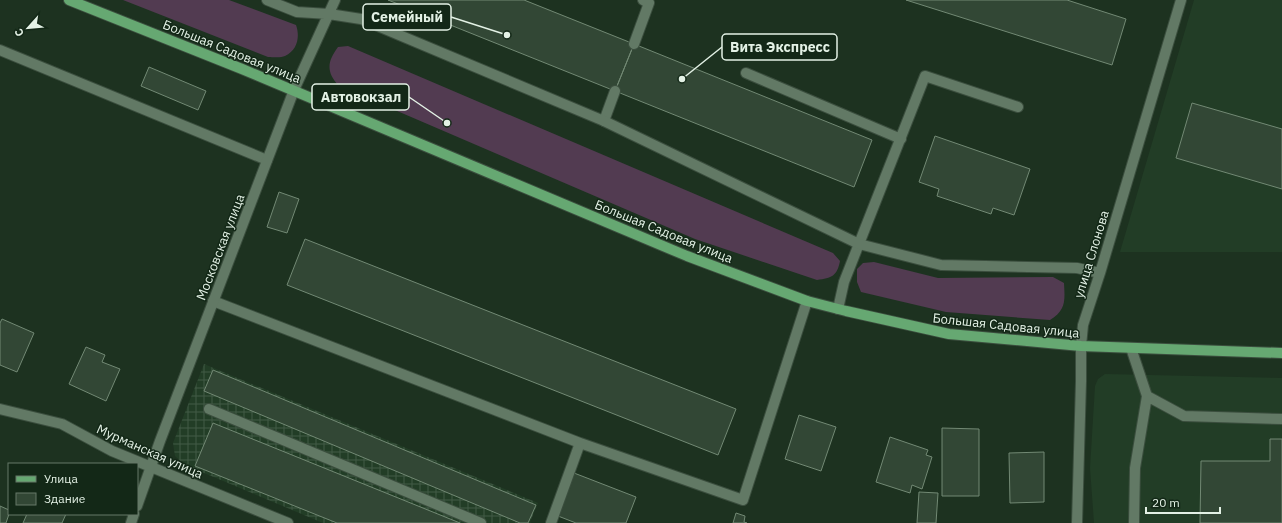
<svg xmlns="http://www.w3.org/2000/svg" width="1282" height="523" viewBox="0 0 1282 523" font-family="'IBM Plex Sans',sans-serif">
	<style>
		.built { fill: #223d26 }
		.industrial { fill: url(#industrial-grid) }
		.grass { fill: #523b51 }
		.building { fill: #324735; stroke: #728974 }
		.lines { fill: none; stroke-linecap: round; stroke-linejoin: round }
		.service-casing { stroke: #3b4e3e; stroke-width: 12 }
		.minor-casing { stroke: #3b4e3e; stroke-width: 12 }
		.primary-casing { stroke: #3b4e3e; stroke-width: 12 }
		.service { stroke: #627965; stroke-width: 10 }
		.minor { stroke: #627965; stroke-width: 10 }
		.primary { stroke: #66a872; stroke-width: 10 }
		.labels { text-anchor: middle; stroke-width: 3; stroke-linejoin: round; paint-order: stroke }
		.street-label { font-size: 13px; fill: #e3f1e5; stroke: #132817 }
		.leader { fill: none; stroke: #e3f1e5; stroke-width: 1.5 }
		.callout-dot { fill: #e3f1e5; stroke: #132817; stroke-width: 1.5 }
		.callout { fill: #132817; stroke: #e3f1e5; stroke-width: 1.5 }
		.callout-label { font-size: 14px; text-anchor: middle; font-weight: bold; fill: #e3f1e5 }
	</style>
	<defs>
		<pattern id="industrial-grid" width="8" height="8" patternUnits="userSpaceOnUse"><rect width="8" height="8" fill="#223d26"/><path d="M0 4h8M4 0v8" fill="none" stroke="#425a45"/></pattern>
	</defs>
	<rect width="100%" height="100%" fill="#1d3220"/>
	<path class="built" d="M 1194,0 L 1282,0 L 1282,252 L 1120,252 Z
		M 1105,374 L 1282,378 L 1282,523 L 1094,523 L 1090,468 L 1095,386 L 1098,379 Z"/>
	<path class="industrial" d="M 204,364 L 538,503 L 530,522 L 531,523 L 323,523 L 185,465 L 175,456 L 173,443 Z"/>
	<path class="grass" d="M 123,0 L 229,0 L 296,25 C 300,36 298,50 285,56 C 281,58 273,57 268,57 Z
		M 348,46 L 833,253 L 840,261 C 837,276 832,278 817,280 L 695,239 L 339,86 C 326,72 327,62 338,47 Z
		M 874,262 L 938,278 L 1053,277 L 1064,283 C 1065,301 1066,310 1050,320 L 946,312 L 861,292 L 857,282 L 857,269 L 863,263 Z"/>
	<path class="building" d="M 388,0 L 524,0 L 634,44 L 615,91 Z
		M 906,0 L 1067,0 L 1126,19 L 1112,65 Z
		M 634,44 L 872,140 L 854,187 L 615,91 Z
		M 149,67 L 206,91 L 198,110 L 141,86 Z
		M 1192,103 L 1282,129 L 1282,189 L 1176,158 Z
		M 935,136 L 1030,169 L 1014,215 L 993,208 L 991,214 L 937,196 L 939,189 L 919,182 Z
		M 279,192 L 299,199 L 287,233 L 267,227 Z
		M 305,239 L 736,409 L 718,455 L 287,285 Z
		M 2,319 L 34,333 L 17,372 L 0,365 L 0,323 Z
		M 86,347 L 105,355 L 102,362 L 120,369 L 106,401 L 69,384 Z
		M 213,370 L 536,505 L 528,523 L 520,523 L 204,391 Z
		M 799,415 L 836,427 L 821,471 L 785,459 Z
		M 213,423 L 460,523 L 337,523 L 195,466 Z
		M 942,428 L 979,429 L 979,496 L 942,496 Z
		M 890,437 L 928,450 L 926,455 L 932,457 L 922,489 L 912,485 L 910,493 L 876,482 Z
		M 1270,439 L 1282,439 L 1282,523 L 1200,523 L 1201,461 L 1270,461 Z
		M 1044,452 L 1044,502 L 1010,503 L 1009,453 Z
		M 574,473 L 636,497 L 626,523 L 576,523 L 558,516 Z
		M 919,492 L 938,493 L 936,523 L 917,523 Z
		M 0,506 L 9,510 L 9,514 L 6,523 L 0,523 Z
		M 736,513 L 745,516 L 744,522 L 747,523 L 733,523 Z
		M 27,514 L 66,514 L 62,523 L 23,523 Z"/>
	<g class="lines">
		<defs>
			<path id="service" d="M 634,44 L 649,3 L 643,0
				M 0,50 L 267,160
				M 746,73 L 901,139
				M 604,121 L 615,91
				M 213,301 L 580,443
				M 838,309 L 844,282 L 925,76 L 1018,107
				M 1131,348 L 1147,396 L 1184,416 L 1282,419
				M 209,409 L 481,523
				M 551,523 L 580,443 L 743,500 L 807,301
				M 1134,523 L 1135,468 L 1147,396"/>
			<path id="minor" d="M 267,0 L 297,12 L 329,14 L 361,19 L 604,121 L 859,244 L 941,265 L 1077,268 L 1100,273
				M 0,409 L 62,424 L 112,451 L 288,523
				M 137,506 L 160,441 L 294,90 L 335,0
				M 131,523 L 134,514
				M 1077,523 L 1081,381 L 1081,346 L 1083,325 L 1100,273 L 1181,0"/>
			<path id="primary" d="M 69,0 L 242,69 L 687,256 L 807,301 L 846,311 L 949,334 L 1081,346 L 1282,353"/>
		</defs>
		<use href="#service" class="service-casing"/>
		<use href="#minor" class="minor-casing"/>
		<use href="#primary" class="primary-casing"/>
		<use href="#service" class="service"/>
		<use href="#minor" class="minor"/>
		<use href="#primary" class="primary"/>
	</g>
	<g class="labels">
		<g class="street-label">
			<text transform="translate(232 51) rotate(22)" y="5">Большая Садовая улица</text>
			<text transform="translate(664 231) rotate(22)" y="5">Большая Садовая улица</text>
			<text transform="translate(220 247) rotate(-69)" y="5">Московская улица</text>
			<text transform="translate(1091 254) rotate(-73)" y="5">улица Слонова</text>
			<text transform="translate(1006 325) rotate(6)" y="5">Большая Садовая улица</text>
			<text transform="translate(150 451) rotate(24)" y="5">Мурманская улица</text>
		</g>
	</g>
	<path class="leader" d="M507 35L451 17M682 79L722 47M447 123L409 97"/>
	<g class="callout-dot">
		<circle cx="507" cy="35" r="4"/>
		<circle cx="682" cy="79" r="4"/>
		<circle cx="447" cy="123" r="4"/>
	</g>
	<g class="callout">
		<rect x="363" y="4" width="88" height="26" rx="4"/>
		<rect x="722" y="34" width="115" height="26" rx="4"/>
		<rect x="312" y="84" width="97" height="26" rx="4"/>
	</g>
	<g class="callout-label">
		<text x="407" y="22">Семейный</text>
		<text x="780" y="52">Вита Экспресс</text>
		<text x="361" y="102">Автовокзал</text>
	</g>
	<rect x="8" y="463" width="130" height="52" fill="#132817" stroke="#667869"/>
	<rect x="16" y="476" width="20" height="6" fill="#66a872" stroke="#667869"/>
	<text x="44" y="483" font-size="12" fill="#e3f1e5">Улица</text>
	<rect x="16" y="493" width="20" height="12" fill="#324735" stroke="#667869"/>
	<text x="44" y="503" font-size="12" fill="#e3f1e5">Здание</text>
	<g transform="translate(28 28) rotate(243)" stroke="#132817" stroke-width="3" paint-order="stroke">
	<path d="M0-3L7 15L0 10L-7 15Z" fill="#e3f1e5"/>
	<text y="-6" font-size="11" font-weight="bold" text-anchor="middle" fill="#e3f1e5">С</text>
	</g>
	<path d="M1146 507v6h74v-6" fill="none" stroke="#e3f1e5" stroke-width="2"/>
	<text x="1152" y="507" font-size="12" fill="#e3f1e5" stroke="#132817" stroke-width="3" paint-order="stroke">20 m</text>
</svg>
